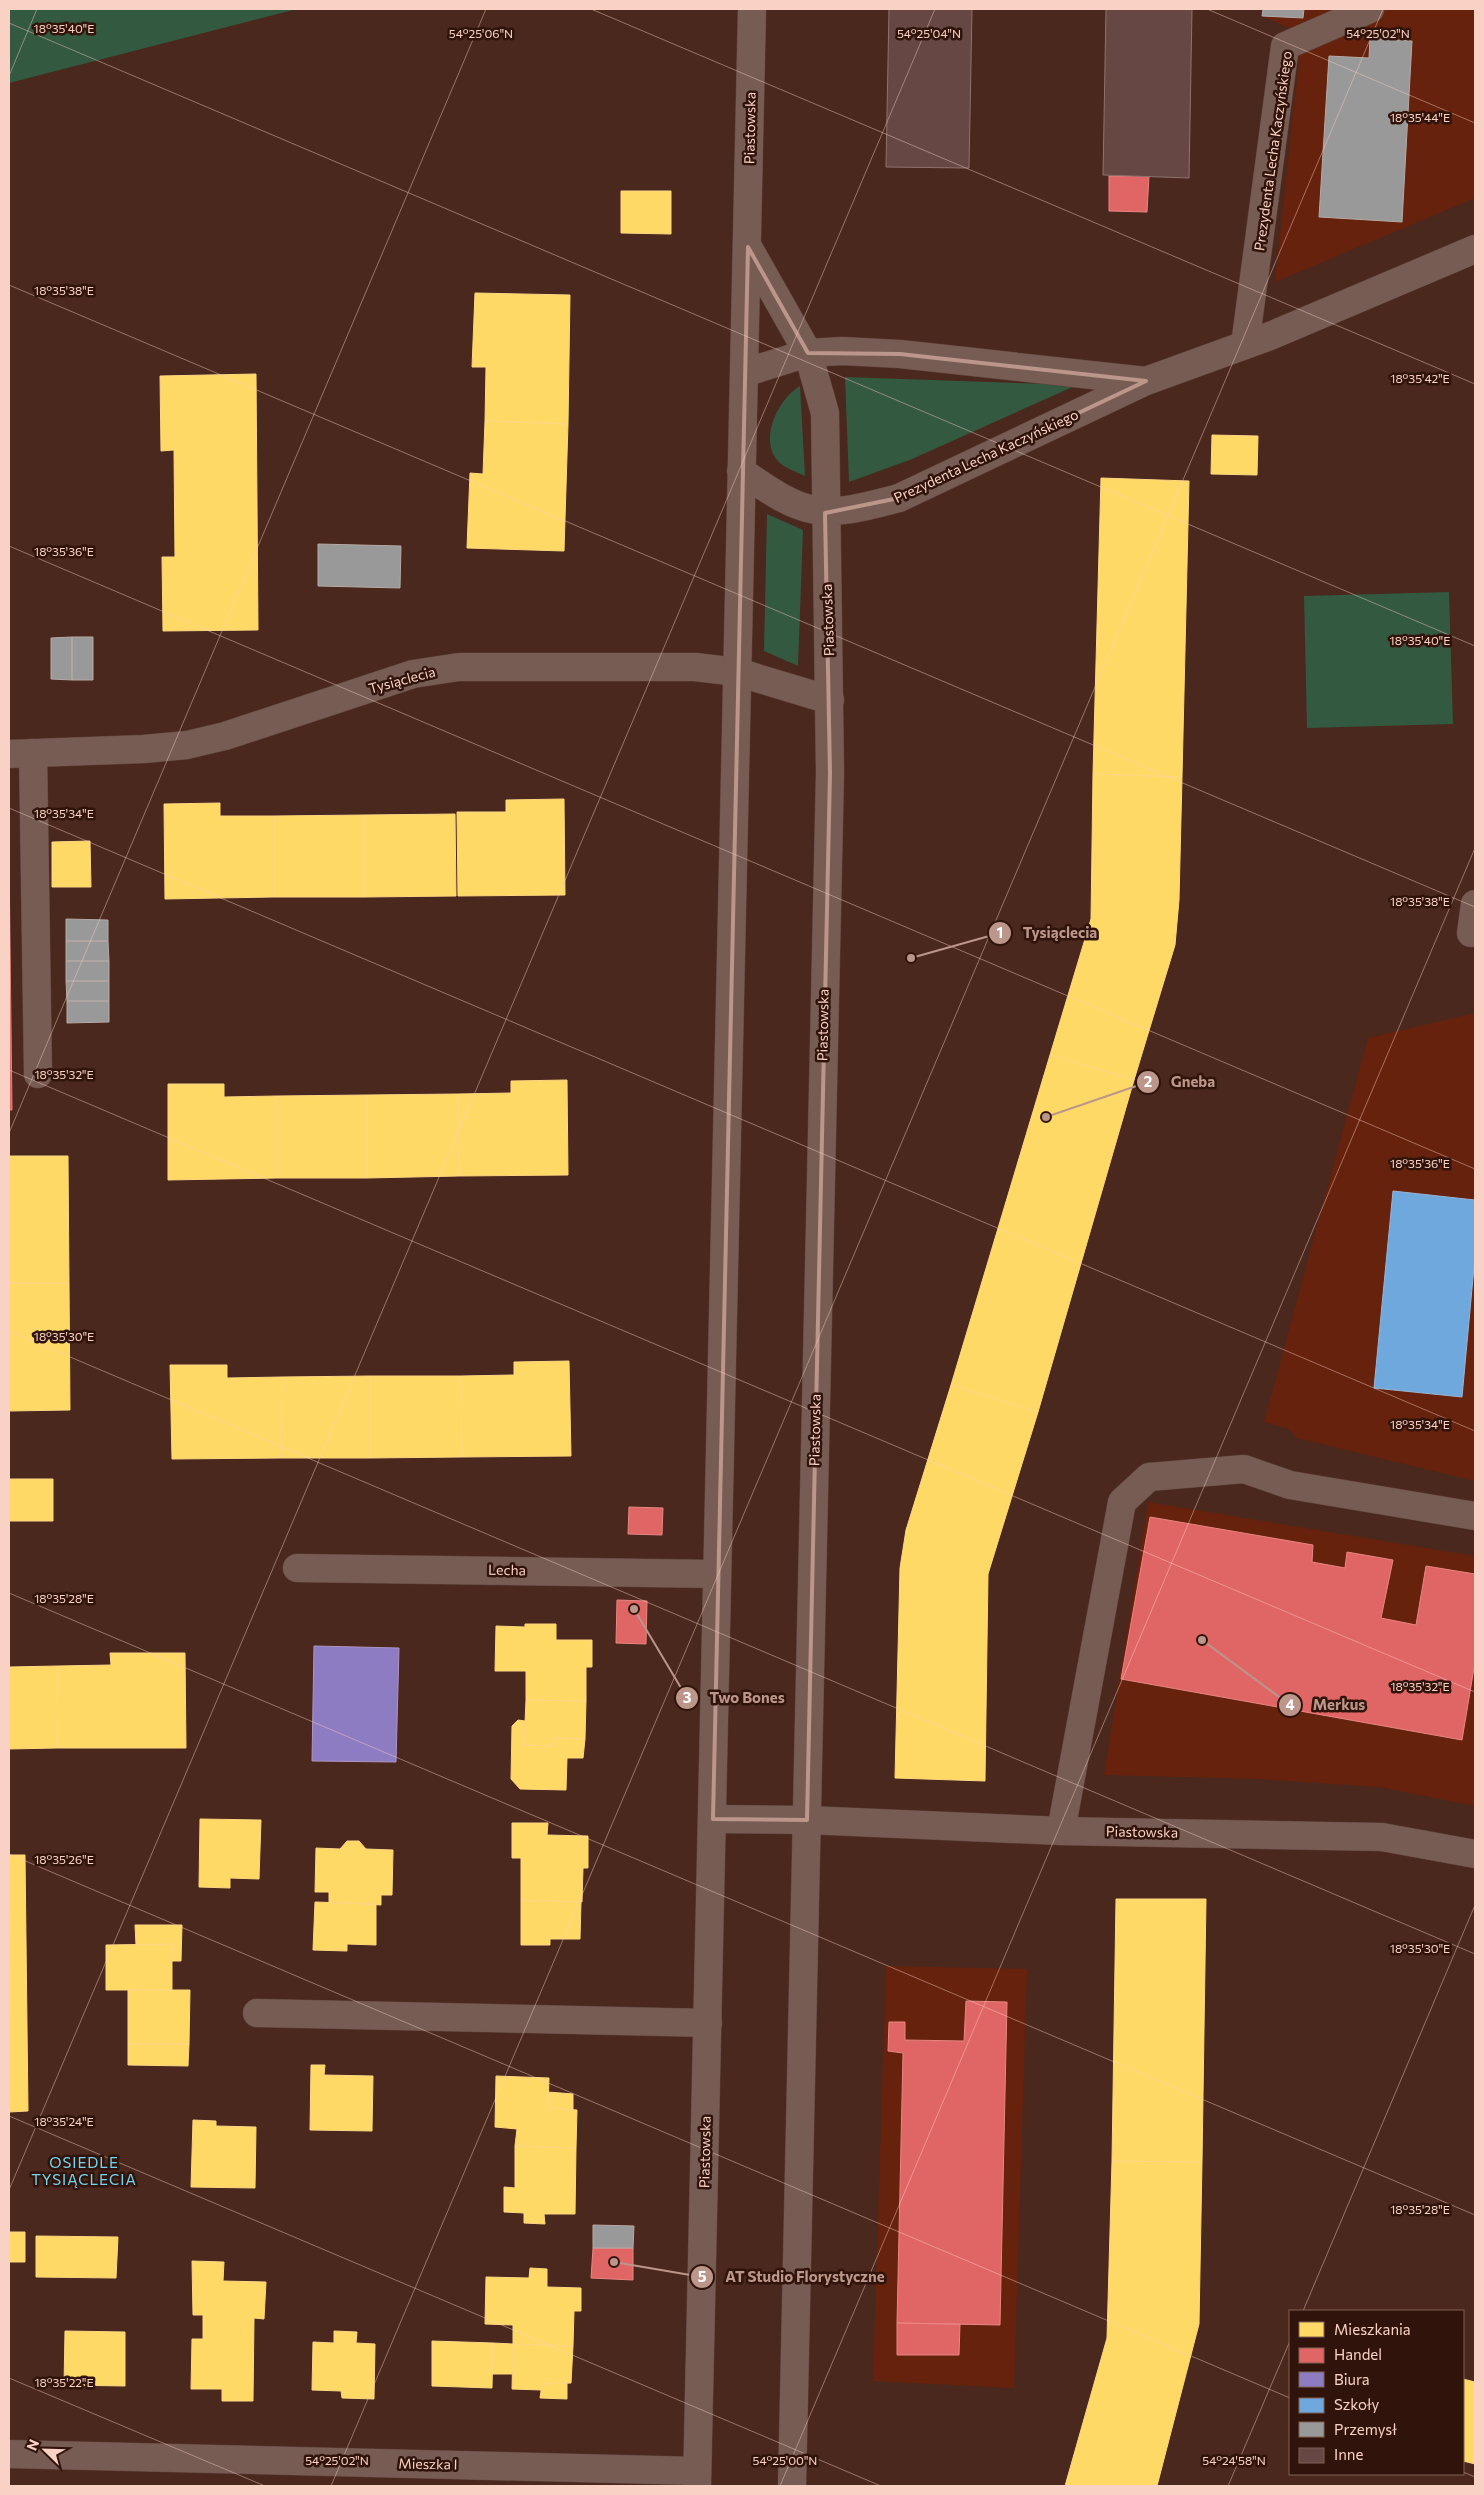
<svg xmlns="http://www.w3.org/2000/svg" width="1484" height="2495" viewBox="0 0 1484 2495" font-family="Commissioner,sans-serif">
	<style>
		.built { fill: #66220d }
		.green { fill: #335940 }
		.homes { fill: #ffd966; stroke: #fed782 }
		.shops { fill: #e06666; stroke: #e88682 }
		.offices { fill: #8e7cc3; stroke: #ae96c4 }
		.schools { fill: #6fa8dc; stroke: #99b4d5 }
		.industry { fill: #999; stroke: #b6aaa6 }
		.building { fill: #664744; stroke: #90726d }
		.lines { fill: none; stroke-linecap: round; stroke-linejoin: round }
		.lane-casing { stroke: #5e423b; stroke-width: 29 }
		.street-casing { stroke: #5e423b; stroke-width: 29 }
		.secondary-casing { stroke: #5e423b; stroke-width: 29 }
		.lane { stroke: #775c54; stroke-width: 28 }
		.street { stroke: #775c54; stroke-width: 28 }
		.secondary { stroke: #775c54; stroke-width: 28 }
		.marked { fill: none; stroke: #bc968a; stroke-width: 4; stroke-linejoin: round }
		.ticks { fill: none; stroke: #fad1c5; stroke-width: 1; stroke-opacity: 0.45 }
		.labels { text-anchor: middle; stroke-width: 5; stroke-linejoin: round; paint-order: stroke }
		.street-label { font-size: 14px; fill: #fad1c5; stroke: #30140b }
		.neighbourhood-label { font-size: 15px; letter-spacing: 1px; fill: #73d6f0; stroke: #30140b }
		.ticks-label { font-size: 12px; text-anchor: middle; fill: #fad1c5; stroke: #30140b; stroke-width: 5; stroke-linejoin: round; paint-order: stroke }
		.leader { fill: none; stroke: #bc968a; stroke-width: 2 }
		.callout-dot { fill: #bc968a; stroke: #30140b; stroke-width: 2 }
		.mark-label { font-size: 15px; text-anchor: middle; font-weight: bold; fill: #fff }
		.callout-label { font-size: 15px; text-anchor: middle; font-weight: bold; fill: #bc968a; stroke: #30140b; stroke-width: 5; stroke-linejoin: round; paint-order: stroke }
	</style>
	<rect width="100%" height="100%" fill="#4a281d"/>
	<path class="built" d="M 1263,9 L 1475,9 L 1475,198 L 1275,282 L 1302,34 L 1262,16 Z
		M 1475,1013 L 1475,1481 L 1297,1438 L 1289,1429 L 1264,1422 L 1368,1038 Z
		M 1148,1502 L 1475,1556 L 1475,1806 L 1379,1787 L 1259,1779 L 1104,1775 Z
		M 886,1966 L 1027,1969 L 1014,2388 L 873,2381 Z"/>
	<path class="green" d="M 9,9 L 297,9 L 9,83 Z
		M 845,377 L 1077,385 L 912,459 L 849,482 Z
		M 800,386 L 805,476 C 797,472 784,468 778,461 C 758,439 779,398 800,386 Z
		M 767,514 L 803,530 L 798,666 L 764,651 Z
		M 1449,592 L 1453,724 L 1307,728 L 1304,596 Z"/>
	<path class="homes" d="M 621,191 L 671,191 L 671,234 L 621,233 Z
		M 475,293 L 570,295 L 568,424 L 485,421 L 486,367 L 472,367 Z
		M 256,374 L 258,630 L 163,631 L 162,557 L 175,557 L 174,450 L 161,451 L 160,376 Z
		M 485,421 L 568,424 L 564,551 L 467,548 L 470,473 L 483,474 Z
		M 1212,435 L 1258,436 L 1257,475 L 1211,474 Z
		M 1101,478 L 1189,481 L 1182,777 L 1093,774 Z
		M 1093,774 L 1182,777 L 1179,900 L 1175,945 L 1134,1080 L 1050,1055 L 1091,919 Z
		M 564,799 L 565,895 L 458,896 L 457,812 L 506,812 L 506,800 Z
		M 220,803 L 220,816 L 274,816 L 274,897 L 165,899 L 164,804 Z
		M 455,814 L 456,896 L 365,897 L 365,815 Z
		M 365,815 L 365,897 L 274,897 L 274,816 Z
		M 90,841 L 91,887 L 52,887 L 52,842 Z
		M 1050,1055 L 1134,1080 L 1038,1412 L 951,1385 Z
		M 567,1080 L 568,1175 L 459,1176 L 458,1094 L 511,1093 L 511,1081 Z
		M 168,1084 L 224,1084 L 224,1097 L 277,1096 L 277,1178 L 168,1180 Z
		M 458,1094 L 459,1176 L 367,1178 L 367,1095 Z
		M 367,1095 L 367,1178 L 277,1178 L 277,1096 Z
		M 9,1156 L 68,1156 L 69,1283 L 9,1283 Z
		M 9,1283 L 69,1283 L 70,1410 L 9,1411 Z
		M 569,1361 L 571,1456 L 462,1457 L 461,1376 L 514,1375 L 514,1362 Z
		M 170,1365 L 227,1365 L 227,1378 L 282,1377 L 280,1458 L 172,1459 Z
		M 370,1376 L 461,1376 L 462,1457 L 370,1458 Z
		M 370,1376 L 370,1458 L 280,1458 L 282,1377 Z
		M 951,1385 L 1038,1412 L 988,1574 L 985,1781 L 895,1778 L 900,1568 L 906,1530 Z
		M 9,1479 L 53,1479 L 53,1521 L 9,1521 Z
		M 525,1624 L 556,1624 L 556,1640 L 592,1640 L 592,1667 L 586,1667 L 586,1701 L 526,1700 L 526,1671 L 495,1671 L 496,1626 L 525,1627 Z
		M 110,1653 L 185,1653 L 186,1748 L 57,1748 L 58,1666 L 111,1665 Z
		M 58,1666 L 57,1748 L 9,1749 L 9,1667 Z
		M 526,1700 L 586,1701 L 585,1739 L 554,1738 L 554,1746 L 524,1745 Z
		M 518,1720 L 525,1721 L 524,1745 L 554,1746 L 554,1738 L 585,1739 L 583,1758 L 567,1758 L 566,1790 L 520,1789 L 511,1779 L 512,1726 Z
		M 200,1819 L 261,1820 L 259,1879 L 230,1878 L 230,1888 L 199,1887 Z
		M 512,1823 L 548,1823 L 547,1835 L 588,1836 L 588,1868 L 583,1868 L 582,1902 L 521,1900 L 521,1858 L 512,1858 Z
		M 347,1841 L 359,1841 L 366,1849 L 393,1850 L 392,1895 L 381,1895 L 381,1905 L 329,1902 L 329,1892 L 315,1892 L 316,1848 L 340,1849 Z
		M 9,1855 L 25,1855 L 28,2111 L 9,2112 Z
		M 1116,1899 L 1206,1899 L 1202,2162 L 1112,2161 Z
		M 521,1900 L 581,1902 L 580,1939 L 550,1939 L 550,1945 L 521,1945 Z
		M 315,1902 L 376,1904 L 376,1945 L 347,1944 L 347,1951 L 313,1950 Z
		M 135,1925 L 182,1925 L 181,1961 L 172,1961 L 172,1944 L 136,1945 Z
		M 172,1944 L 172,1990 L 106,1990 L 106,1945 Z
		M 128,1990 L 190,1990 L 189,2044 L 128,2044 Z
		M 128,2044 L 189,2044 L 188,2066 L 128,2065 Z
		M 311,2065 L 325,2065 L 324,2075 L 373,2076 L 372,2131 L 310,2130 Z
		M 496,2076 L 549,2078 L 548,2108 L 577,2110 L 576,2148 L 515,2146 L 517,2129 L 495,2127 Z
		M 548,2092 L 573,2094 L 573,2110 L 548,2108 Z
		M 193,2120 L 216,2121 L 216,2126 L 256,2127 L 255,2188 L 191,2187 Z
		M 515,2146 L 576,2148 L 575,2214 L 544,2214 L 545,2224 L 524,2223 L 524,2213 L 504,2212 L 504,2187 L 515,2188 Z
		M 1112,2161 L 1202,2162 L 1199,2324 L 1157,2486 L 1065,2486 L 1107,2338 Z
		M 9,2232 L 25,2232 L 25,2262 L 9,2262 Z
		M 36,2236 L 118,2237 L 116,2278 L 36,2277 Z
		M 192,2261 L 224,2262 L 223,2281 L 266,2282 L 264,2319 L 254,2318 L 253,2401 L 222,2401 L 222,2389 L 191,2389 L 192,2339 L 203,2339 L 203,2315 L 193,2315 Z
		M 530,2268 L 547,2269 L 547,2287 L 581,2288 L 581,2311 L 574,2311 L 573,2346 L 513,2344 L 513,2325 L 485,2324 L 486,2277 L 529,2278 Z
		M 65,2331 L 125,2332 L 125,2386 L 64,2385 Z
		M 334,2331 L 357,2332 L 356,2343 L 375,2344 L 374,2399 L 342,2398 L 341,2391 L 312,2390 L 313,2342 L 334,2343 Z
		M 432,2341 L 493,2343 L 492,2388 L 432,2386 Z
		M 493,2343 L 513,2344 L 512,2374 L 492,2374 Z
		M 513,2344 L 573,2346 L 571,2383 L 542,2384 L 541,2390 L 512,2389 Z
		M 1463,2379 L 1475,2382 L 1475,2464 L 1463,2461 Z
		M 567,2383 L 567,2399 L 540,2398 L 542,2384 Z"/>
	<path class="shops" d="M 1109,176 L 1149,176 L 1147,212 L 1109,211 Z
		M 9,857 L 12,1110 L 9,1110 Z
		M 629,1507 L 663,1508 L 662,1535 L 628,1534 Z
		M 1150,1517 L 1313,1545 L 1312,1562 L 1345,1568 L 1347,1552 L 1393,1560 L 1381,1618 L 1416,1625 L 1426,1566 L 1475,1574 L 1475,1662 L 1462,1740 L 1121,1679 Z
		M 617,1600 L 647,1601 L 646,1644 L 616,1643 Z
		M 966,2001 L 1007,2002 L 1000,2325 L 897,2323 L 903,2053 L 888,2051 L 889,2022 L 905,2022 L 905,2040 L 964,2041 Z
		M 593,2248 L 633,2248 L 633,2280 L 591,2278 Z
		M 897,2323 L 960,2324 L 959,2355 L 897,2355 Z"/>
	<path class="offices" d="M 314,1646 L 399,1648 L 396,1762 L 312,1761 Z"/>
	<path class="schools" d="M 1393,1191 L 1475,1200 L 1475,1256 L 1462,1397 L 1374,1388 Z"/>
	<path class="industry" d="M 1263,9 L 1304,9 L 1303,18 L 1262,16 Z
		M 1370,38 L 1412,41 L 1402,222 L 1319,217 L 1329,56 L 1369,58 Z
		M 318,544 L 401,546 L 400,588 L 318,586 Z
		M 72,637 L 72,680 L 51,679 L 51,638 Z
		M 72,637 L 93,637 L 93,680 L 72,680 Z
		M 66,919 L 108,920 L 108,941 L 66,941 Z
		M 66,941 L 108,941 L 109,961 L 66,961 Z
		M 66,961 L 109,961 L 109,981 L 66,981 Z
		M 66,981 L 109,981 L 109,1001 L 67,1001 Z
		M 67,1001 L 109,1001 L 109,1022 L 67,1023 Z
		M 593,2225 L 634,2226 L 633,2248 L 593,2248 Z"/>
	<path class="building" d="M 889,9 L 972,9 L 969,168 L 886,167 Z
		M 1106,9 L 1192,9 L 1189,178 L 1103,175 Z"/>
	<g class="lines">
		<defs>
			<path id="lane" d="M 1245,345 L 1285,46 L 1370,9
				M 33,753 L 38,1074
				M 1061,1831 L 1122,1502 L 1149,1477 L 1244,1469 L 1290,1485 L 1475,1516
				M 257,2013 L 708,2023"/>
			<path id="street" d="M 9,754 L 144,749 L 187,745 L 225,736 L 413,674 L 459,667 L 695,667 L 737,672 L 830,700
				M 1471,933 L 1475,904
				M 297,1568 L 717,1574
				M 713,1819 L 807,1820 L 1061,1831 L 1382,1837 L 1475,1854
				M 9,2454 L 697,2471"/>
			<path id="secondary" d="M 748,247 L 808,353 L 825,413 L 830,773 L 792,2486
				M 744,373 L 808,353 L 842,351 L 900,354 L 1146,381
				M 741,471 C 807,518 821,519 899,498 L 1146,381 L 1270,336 L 1475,249
				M 697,2486 L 752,9"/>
		</defs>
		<use href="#lane" class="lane-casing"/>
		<use href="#street" class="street-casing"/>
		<use href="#secondary" class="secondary-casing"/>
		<use href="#lane" class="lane"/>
		<use href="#street" class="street"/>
		<use href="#secondary" class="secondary"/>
	</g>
	<path class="marked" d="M 748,247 L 808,353 L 900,354 L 1146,381 L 899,498 L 825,513 L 830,773 L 807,1820 L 713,1819 Z"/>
	<path class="ticks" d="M 591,9 L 1475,384M 1207,9 L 1475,123M 9,23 L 1475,646M 9,76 L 37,9M 9,285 L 1475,907M 9,546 L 1475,1169M 9,808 L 1475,1431M 9,1070 L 1475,1692M 9,1133 L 486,9M 9,1331 L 1475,1954M 9,1593 L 1475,2215M 9,1854 L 1290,2398M 9,2116 L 881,2486M 9,2190 L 935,9M 1303,2311 L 1475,1905M 9,2378 L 265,2486M 1463,2472 L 1475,2477M 331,2486 L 1383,9M 780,2486 L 1475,848M 1228,2486 L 1290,2341"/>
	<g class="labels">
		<g class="street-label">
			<text transform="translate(750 128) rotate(-89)" y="5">Piastowska</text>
			<text transform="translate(1273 151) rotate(-82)" y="5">Prezydenta Lecha Kaczyńskiego</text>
			<text transform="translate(986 456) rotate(-25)" y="5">Prezydenta Lecha Kaczyńskiego</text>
			<text transform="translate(828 620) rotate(-92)" y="5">Piastowska</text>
			<text transform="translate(402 680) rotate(-15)" y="5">Tysiąclecia</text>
			<text transform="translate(823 1025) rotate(-89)" y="5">Piastowska</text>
			<text transform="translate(815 1430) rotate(-89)" y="5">Piastowska</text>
			<text transform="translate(507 1570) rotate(1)" y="5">Lecha</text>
			<text transform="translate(1142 1832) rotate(1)" y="5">Piastowska</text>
			<text transform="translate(705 2152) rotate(-89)" y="5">Piastowska</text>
			<text transform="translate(428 2464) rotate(1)" y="5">Mieszka I</text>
		</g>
		<g class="neighbourhood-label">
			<text x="84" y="2168">OSIEDLE<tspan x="84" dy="17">TYSIĄCLECIA</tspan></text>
		</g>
	</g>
	<g class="ticks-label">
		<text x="64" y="33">18°35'40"E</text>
		<text x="1378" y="38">54°25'02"N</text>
		<text x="481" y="38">54°25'06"N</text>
		<text x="929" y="38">54°25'04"N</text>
		<text x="1420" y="122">18°35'44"E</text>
		<text x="64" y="295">18°35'38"E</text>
		<text x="1420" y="383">18°35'42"E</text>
		<text x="64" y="556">18°35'36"E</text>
		<text x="1420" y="645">18°35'40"E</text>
		<text x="64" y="818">18°35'34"E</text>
		<text x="1420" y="906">18°35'38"E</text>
		<text x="64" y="1079">18°35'32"E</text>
		<text x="1420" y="1168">18°35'36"E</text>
		<text x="64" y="1341">18°35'30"E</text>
		<text x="1420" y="1429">18°35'34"E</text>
		<text x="64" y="1603">18°35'28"E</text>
		<text x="1420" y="1691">18°35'32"E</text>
		<text x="64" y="1864">18°35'26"E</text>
		<text x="1420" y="1953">18°35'30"E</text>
		<text x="64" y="2126">18°35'24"E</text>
		<text x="1420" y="2214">18°35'28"E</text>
		<text x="64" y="2387">18°35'22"E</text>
		<text x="337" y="2465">54°25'02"N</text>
		<text x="785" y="2465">54°25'00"N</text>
		<text x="1234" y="2465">54°24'58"N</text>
	</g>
	<path class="leader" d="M911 958L1000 933M1046 1117L1148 1082M634 1609L687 1698M1202 1640L1290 1705M614 2262L702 2277"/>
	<g class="callout-dot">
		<circle cx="911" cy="958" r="5"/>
		<circle cx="1046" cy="1117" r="5"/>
		<circle cx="634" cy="1609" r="5"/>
		<circle cx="1202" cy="1640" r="5"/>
		<circle cx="614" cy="2262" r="5"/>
		<circle cx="1000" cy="933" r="12"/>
		<circle cx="1148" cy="1082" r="12"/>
		<circle cx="687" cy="1698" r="12"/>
		<circle cx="1290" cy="1705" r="12"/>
		<circle cx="702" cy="2277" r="12"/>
	</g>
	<g class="mark-label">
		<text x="1000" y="938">1</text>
		<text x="1148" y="1087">2</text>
		<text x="687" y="1703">3</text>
		<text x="1290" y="1710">4</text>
		<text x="702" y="2282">5</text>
	</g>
	<g class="callout-label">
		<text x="1060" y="938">Tysiąclecia</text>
		<text x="1193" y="1087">Gneba</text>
		<text x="747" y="1703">Two Bones</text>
		<text x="1339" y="1710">Merkus</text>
		<text x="805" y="2282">AT Studio Florystyczne</text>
	</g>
	<rect width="1484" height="2495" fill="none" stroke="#fad1c5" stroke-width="20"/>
	<rect x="1289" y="2310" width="175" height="165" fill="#30140b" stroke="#816055"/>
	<rect x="1299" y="2322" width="25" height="15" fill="#ffd966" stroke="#816055"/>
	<text x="1334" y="2335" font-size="15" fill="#fad1c5">Mieszkania</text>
	<rect x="1299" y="2348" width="25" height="15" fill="#e06666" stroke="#816055"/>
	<text x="1334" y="2360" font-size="15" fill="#fad1c5">Handel</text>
	<rect x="1299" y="2372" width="25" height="15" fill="#8e7cc3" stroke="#816055"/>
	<text x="1334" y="2385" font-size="15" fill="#fad1c5">Biura</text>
	<rect x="1299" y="2398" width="25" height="15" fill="#6fa8dc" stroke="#816055"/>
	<text x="1334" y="2410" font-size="15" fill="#fad1c5">Szkoły</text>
	<rect x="1299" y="2422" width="25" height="15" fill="#999999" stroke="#816055"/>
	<text x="1334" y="2435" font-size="15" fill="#fad1c5">Przemysł</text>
	<rect x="1299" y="2448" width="25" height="15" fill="#664744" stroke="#816055"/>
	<text x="1334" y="2460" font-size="15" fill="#fad1c5">Inne</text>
	<g transform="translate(45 2450) rotate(293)" stroke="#30140b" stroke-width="4" paint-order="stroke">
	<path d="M0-4L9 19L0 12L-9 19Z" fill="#fad1c5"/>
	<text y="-8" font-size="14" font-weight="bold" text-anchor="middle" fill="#fad1c5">N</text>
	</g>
</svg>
